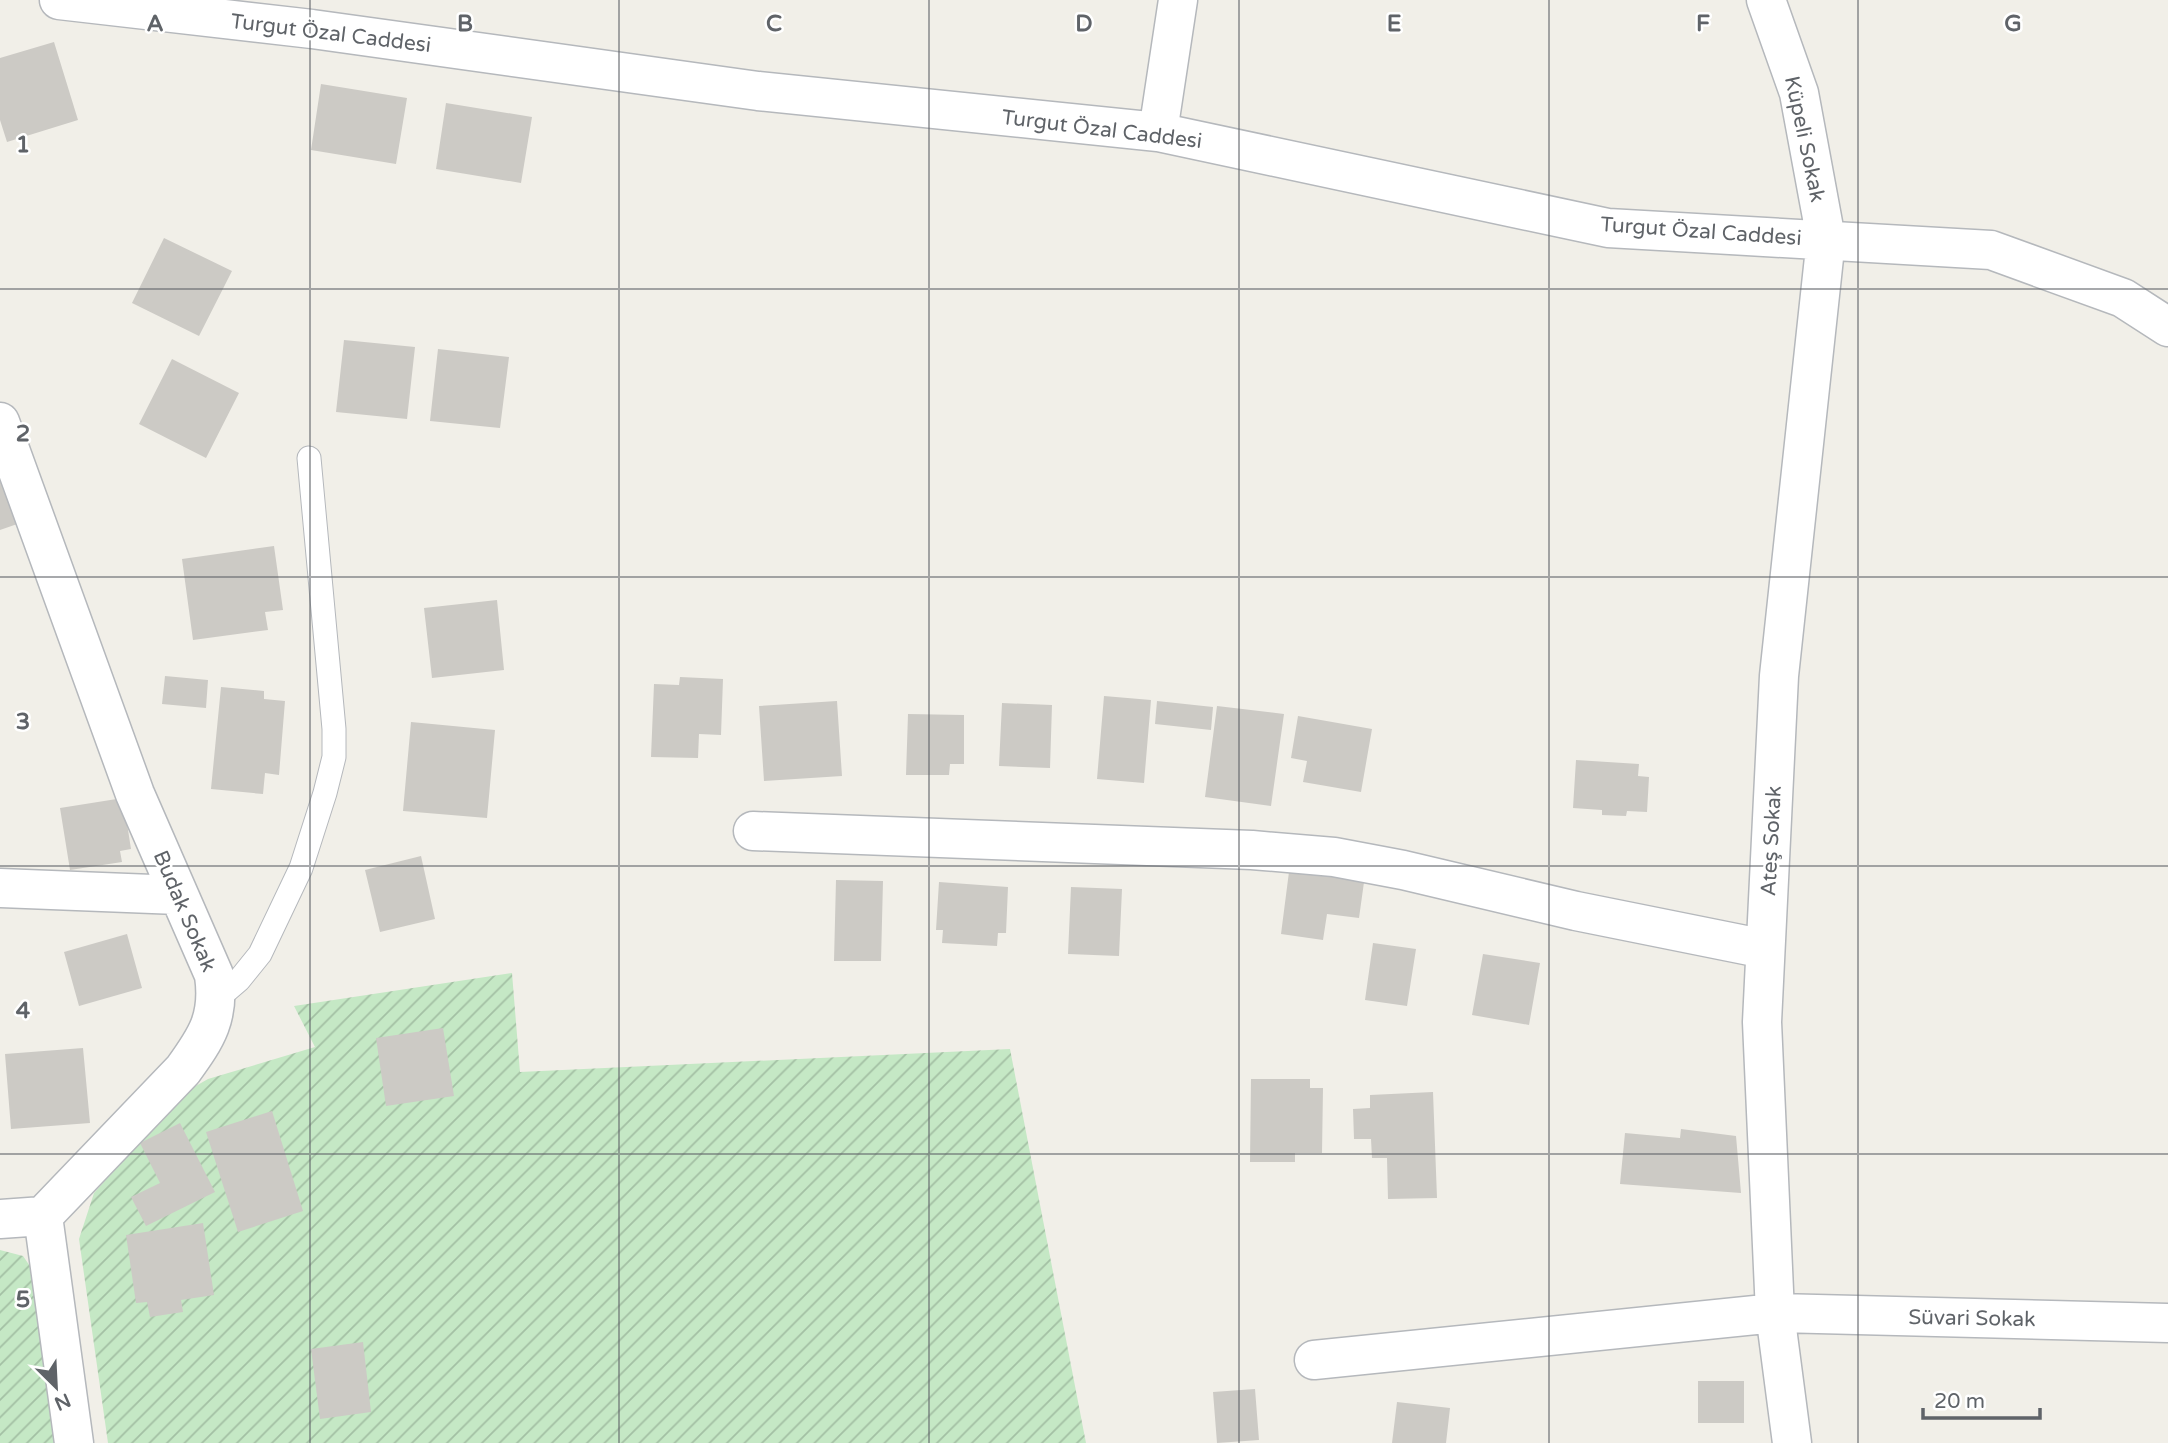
<svg xmlns="http://www.w3.org/2000/svg" width="2168" height="1443" viewBox="0 0 2168 1443" font-family="'Varela Round',sans-serif">
	<style>
		.garden { fill: url(#garden-furrows) }
		.building { fill: #cccac5 }
		.lines { fill: none; stroke-linecap: round; stroke-linejoin: round }
		.service-casing { stroke: #b5b8bc; stroke-width: 25 }
		.minor-casing { stroke: #b5b8bc; stroke-width: 41 }
		.service { stroke: #fff; stroke-width: 23 }
		.minor { stroke: #fff; stroke-width: 38 }
		.grid { fill: none; stroke: #5f6368; stroke-width: 2; stroke-opacity: 0.55 }
		.labels { text-anchor: middle; stroke-width: 5; stroke-linejoin: round; paint-order: stroke }
		.street-label { font-size: 21px; fill: #5f6368; stroke: #fff }
		.grid-label { font-size: 23px; text-anchor: middle; font-weight: bold; fill: #5f6368; stroke: #fff; stroke-width: 5; stroke-linejoin: round; paint-order: stroke }
	</style>
	<defs>
		<pattern id="garden-furrows" width="10" height="10" patternUnits="userSpaceOnUse" patternTransform="scale(1.75)"><rect width="10" height="10" fill="#c5e8c5"/><path d="M-1 1l2-2M0 10L10 0M9 11l2-2" fill="none" stroke="#a3c0a4"/></pattern>
	</defs>
	<rect width="100%" height="100%" fill="#f1efe8"/>
	<path class="garden" d="M 512,973 L 520,1072 L 1010,1049 L 1086,1443 L 108,1443 L 79,1239 L 94,1193 L 180,1095 L 208,1079 L 315,1047 L 294,1006 Z
		M 0,1250 L 23,1256 L 32,1269 L 55,1443 L 0,1443 Z"/>
	<path class="building" d="M 54,42 L 78,120 L 7,142 L 0,120 L 0,58 Z
		M 321,84 L 407,98 L 396,164 L 311,150 Z
		M 446,103 L 532,117 L 521,183 L 436,169 Z
		M 164,238 L 232,271 L 199,336 L 132,303 Z
		M 344,340 L 415,347 L 407,419 L 336,412 Z
		M 438,349 L 509,357 L 500,428 L 430,421 Z
		M 172,359 L 239,393 L 206,458 L 139,424 Z
		M 8,476 L 23,522 L 0,530 L 0,479 Z
		M 274,546 L 283,610 L 265,612 L 268,630 L 193,640 L 182,559 Z
		M 497,600 L 504,670 L 432,678 L 424,608 Z
		M 165,676 L 208,680 L 206,708 L 162,704 Z
		M 680,677 L 723,679 L 721,735 L 699,734 L 698,758 L 651,757 L 654,684 L 679,685 Z
		M 221,687 L 264,691 L 264,699 L 285,701 L 279,775 L 265,773 L 263,794 L 211,789 Z
		M 1104,696 L 1151,700 L 1144,783 L 1097,779 Z
		M 837,701 L 842,776 L 764,781 L 759,706 Z
		M 1157,701 L 1213,707 L 1211,730 L 1155,724 Z
		M 1002,703 L 1052,705 L 1050,768 L 999,766 Z
		M 1217,706 L 1284,714 L 1271,806 L 1205,797 Z
		M 908,714 L 964,715 L 964,764 L 950,764 L 949,775 L 906,775 Z
		M 1298,716 L 1372,729 L 1361,792 L 1303,782 L 1307,761 L 1291,758 Z
		M 411,722 L 495,730 L 487,818 L 403,811 Z
		M 1576,760 L 1639,764 L 1638,776 L 1649,777 L 1647,812 L 1627,811 L 1626,816 L 1602,815 L 1602,810 L 1573,808 Z
		M 123,798 L 131,849 L 120,851 L 122,862 L 70,870 L 60,808 Z
		M 421,856 L 435,919 L 380,932 L 365,870 Z
		M 1290,864 L 1365,875 L 1359,918 L 1327,914 L 1323,940 L 1281,934 Z
		M 836,880 L 883,881 L 881,961 L 834,961 Z
		M 939,882 L 1008,887 L 1006,933 L 998,933 L 997,946 L 942,943 L 943,930 L 936,930 Z
		M 1071,887 L 1122,889 L 1119,956 L 1068,954 Z
		M 127,934 L 142,988 L 79,1006 L 64,952 Z
		M 1373,943 L 1416,949 L 1407,1006 L 1365,1000 Z
		M 1483,954 L 1540,963 L 1529,1025 L 1472,1015 Z
		M 443,1028 L 454,1096 L 386,1106 L 376,1038 Z
		M 83,1048 L 90,1123 L 11,1129 L 5,1054 Z
		M 1251,1079 L 1310,1079 L 1310,1088 L 1323,1088 L 1322,1153 L 1295,1153 L 1295,1162 L 1250,1162 Z
		M 1433,1092 L 1437,1198 L 1388,1199 L 1387,1158 L 1372,1158 L 1371,1139 L 1354,1139 L 1353,1109 L 1370,1108 L 1370,1095 Z
		M 272,1111 L 303,1211 L 238,1232 L 206,1132 Z
		M 180,1123 L 215,1192 L 146,1226 L 131,1197 L 160,1183 L 140,1143 Z
		M 1681,1129 L 1736,1136 L 1741,1193 L 1620,1184 L 1625,1133 L 1680,1138 Z
		M 203,1223 L 214,1295 L 181,1300 L 183,1312 L 150,1317 L 147,1302 L 136,1303 L 126,1235 Z
		M 363,1342 L 371,1412 L 320,1419 L 311,1349 Z
		M 1698,1381 L 1744,1381 L 1744,1423 L 1698,1423 Z
		M 1255,1389 L 1259,1440 L 1217,1443 L 1213,1392 Z
		M 1397,1402 L 1450,1408 L 1446,1443 L 1392,1443 Z"/>
	<g class="lines">
		<defs>
			<path id="service" d="M 218,998 L 239,980 L 260,954 L 301,868 L 325,793 L 334,757 L 334,729 L 309,458"/>
			<path id="minor" d="M 59,0 L 312,29 L 758,91 L 1158,132 L 1608,228 L 1991,250 L 2123,298 L 2168,327
				M 1766,0 L 1799,93 L 1826,239 L 1779,676 L 1762,1022 L 1775,1313 L 1792,1443
				M 1158,132 L 1178,0
				M 0,422 L 135,794 L 214,975 C 220,1017 207,1037 183,1070 L 43,1216 L 74,1443
				M 753,831 L 1252,850 L 1334,857 L 1403,870 L 1576,911 L 1765,949
				M 0,888 L 178,895
				M 0,1219 L 43,1216
				M 1314,1360 L 1775,1313 L 2168,1323"/>
		</defs>
		<use href="#service" class="service-casing"/>
		<use href="#minor" class="minor-casing"/>
		<use href="#service" class="service"/>
		<use href="#minor" class="minor"/>
	</g>
	<path class="grid" d="M 310,0 L 310,1443M 619,0 L 619,1443M 929,0 L 929,1443M 1239,0 L 1239,1443M 1549,0 L 1549,1443M 1858,0 L 1858,1443M 0,289 L 2168,289M 0,577 L 2168,577M 0,866 L 2168,866M 0,1154 L 2168,1154"/>
	<g class="labels">
		<g class="street-label">
			<text transform="translate(331 33) rotate(7)" y="7">Turgut Özal Caddesi</text>
			<text transform="translate(1102 129) rotate(7)" y="7">Turgut Özal Caddesi</text>
			<text transform="translate(1805 139) rotate(78)" y="7">Küpeli Sokak</text>
			<text transform="translate(1701 231) rotate(4)" y="7">Turgut Özal Caddesi</text>
			<text transform="translate(1771 841) rotate(-87)" y="7">Ateş Sokak</text>
			<text transform="translate(185 911) rotate(67)" y="7">Budak Sokak</text>
			<text transform="translate(1972 1318) rotate(1)" y="7">Süvari Sokak</text>
		</g>
	</g>
	<g class="grid-label">
		<text x="155" y="31">A</text>
		<text x="465" y="31">B</text>
		<text x="774" y="31">C</text>
		<text x="1084" y="31">D</text>
		<text x="1394" y="31">E</text>
		<text x="1703" y="31">F</text>
		<text x="2013" y="31">G</text>
		<text x="23" y="152">1</text>
		<text x="23" y="441">2</text>
		<text x="23" y="729">3</text>
		<text x="23" y="1018">4</text>
		<text x="23" y="1307">5</text>
	</g>
	<g transform="translate(56 1387) rotate(156)" stroke="#ffffff" stroke-width="5" paint-order="stroke">
	<path d="M0-5L12 26L0 18L-12 26Z" fill="#5f6368"/>
	<text y="-10" font-size="19" font-weight="bold" text-anchor="middle" fill="#5f6368">N</text>
	</g>
	<path d="M1923 1408v10h117v-10" fill="none" stroke="#5f6368" stroke-width="3.5"/>
	<text x="1934" y="1408" font-size="21" fill="#5f6368" stroke="#ffffff" stroke-width="5" paint-order="stroke">20 m</text>
</svg>
